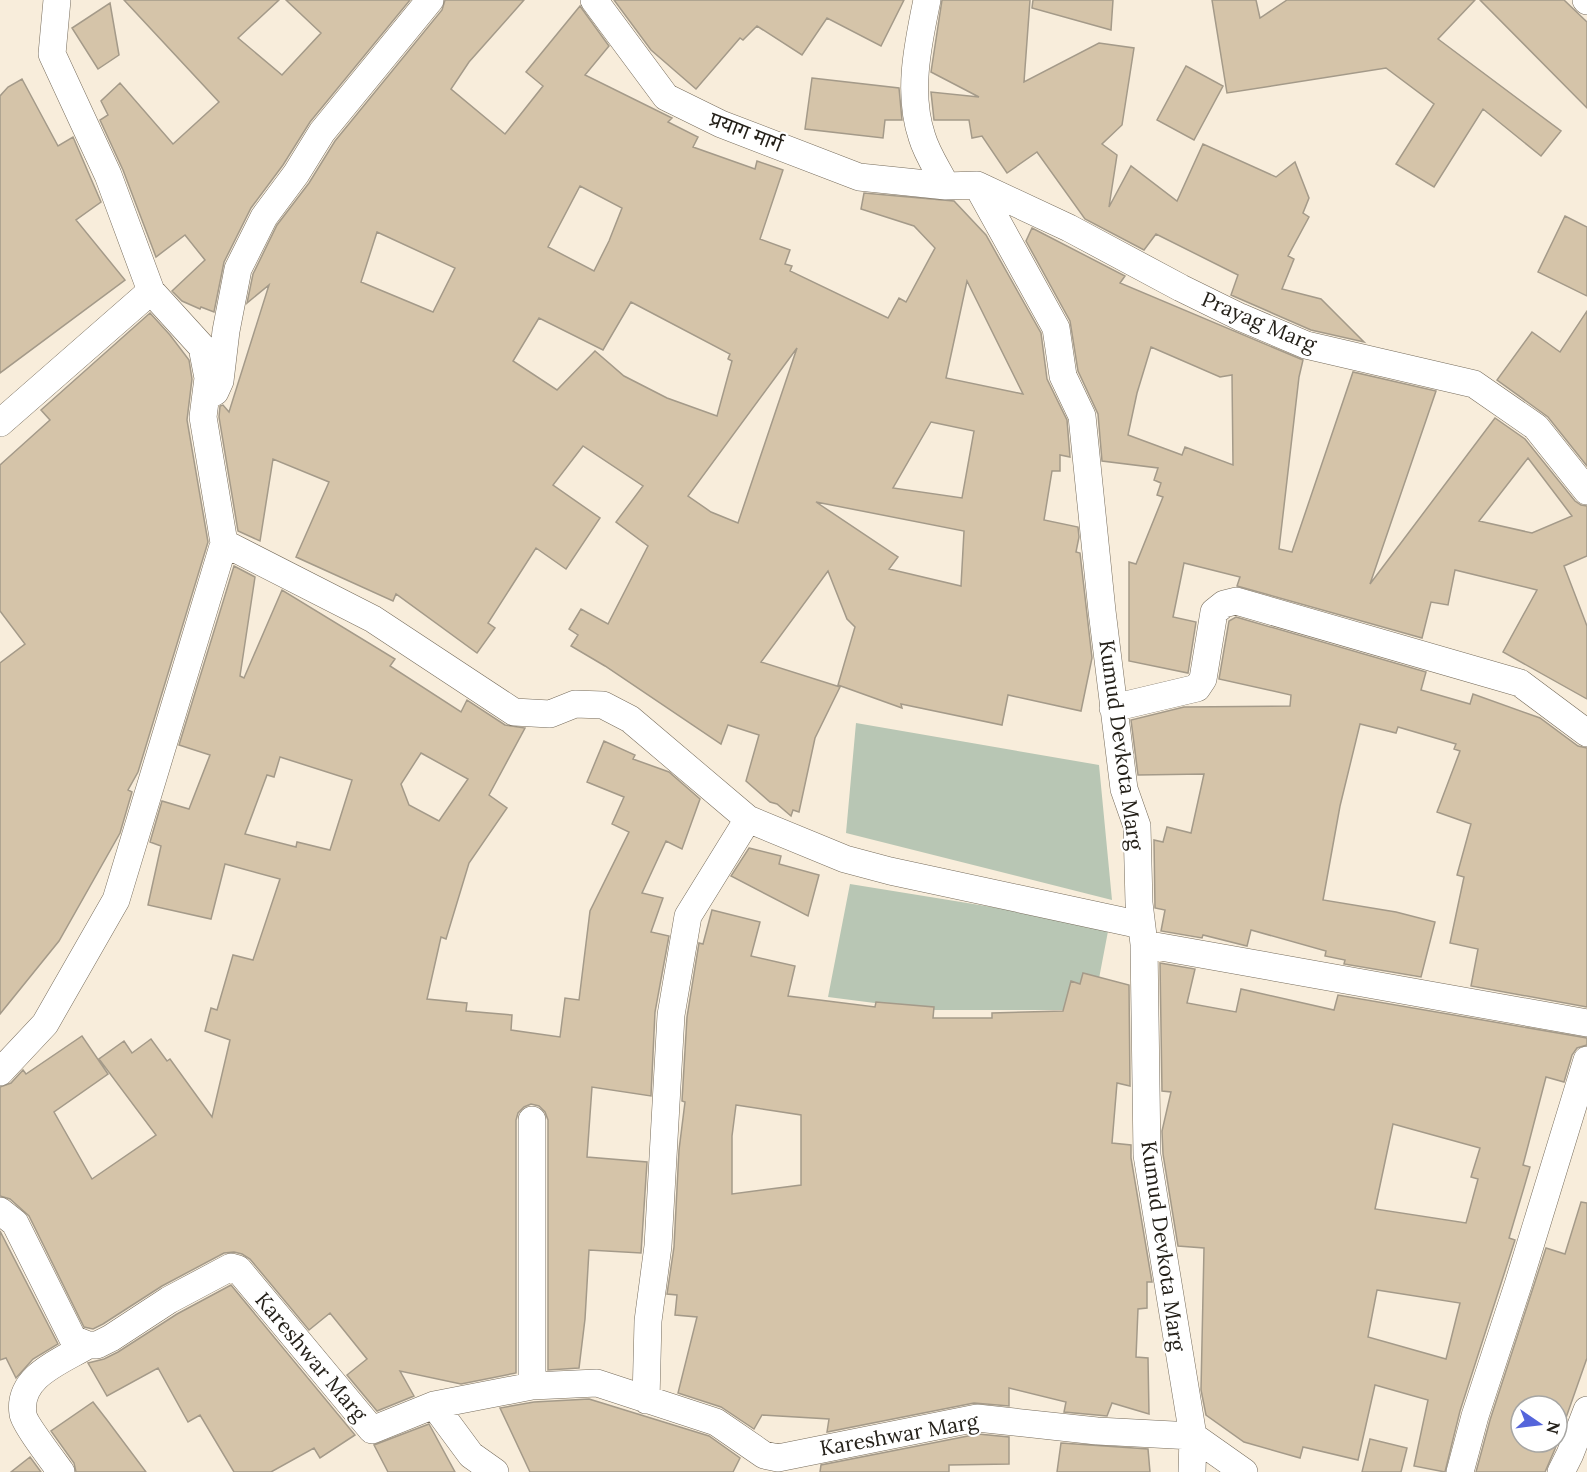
<svg xmlns="http://www.w3.org/2000/svg" width="1587" height="1472" viewBox="0 0 1587 1472" font-family="Lora,'Noto Sans Devanagari',serif">
	<style>
		.green { fill: #b8c6b4 }
		.building { fill: #d5c4a9; stroke: #a49a89; stroke-width: 1.5; fill-rule: evenodd }
		.lines { fill: none; stroke-linecap: round; stroke-linejoin: round }
		.minor-casing { stroke: #766c5c; stroke-width: 28 }
		.minor { stroke: #fff; stroke-width: 27 }
		.labels { text-anchor: middle; stroke-width: 4.5; stroke-linejoin: round; paint-order: stroke }
		.street-label { font-size: 21px; fill: #242019; stroke: #fff }
	</style>
	<rect width="100%" height="100%" fill="#f8eddb"/>
	<path class="green" d="M 856,723 L 1099,765 L 1112,900 L 846,833 Z
		M 850,884 L 1109,926 L 1093,1010 L 929,1010 L 828,997 Z"/>
	<path class="building" d="M 124,0 L 279,0 L 238,38 L 282,75 L 321,33 L 286,0 L 410,0 L 310,122 L 283,165 L 251,208 L 224,262 L 214,312 L 201,307 L 200,309 L 182,301 L 172,291 L 205,260 L 185,235 L 156,257 L 123,170 L 100,120 L 108,115 L 101,101 L 120,83 L 173,144 L 219,102 Z
		M 445,0 L 524,0 L 469,62 L 451,89 L 505,134 L 543,86 L 526,72 L 580,6 L 609,46 L 585,75 L 672,118 L 668,122 L 698,137 L 693,147 L 755,169 L 757,161 L 783,170 L 760,239 L 790,250 L 785,264 L 792,266 L 790,271 L 888,318 L 899,298 L 906,302 L 935,248 L 914,226 L 861,209 L 864,193 L 954,201 L 986,235 L 1041,333 L 1047,379 L 1067,420 L 1070,457 L 1060,455 L 1060,471 L 1052,471 L 1044,520 L 1078,527 L 1079,537 L 1076,552 L 1080,553 L 1092,658 L 1081,711 L 1008,695 L 1002,725 L 901,704 L 902,708 L 838,685 L 855,627 L 847,619 L 828,571 L 761,662 L 840,687 L 815,738 L 799,812 L 793,810 L 791,816 L 777,804 L 770,802 L 746,781 L 759,735 L 728,725 L 721,744 L 605,666 L 571,646 L 578,635 L 569,629 L 581,609 L 608,624 L 648,546 L 616,522 L 643,486 L 583,446 L 553,485 L 600,518 L 566,569 L 536,548 L 488,623 L 495,628 L 477,653 L 396,594 L 393,601 L 296,557 L 329,482 L 273,459 L 260,541 L 238,531 L 219,417 L 220,406 L 223,405 L 229,412 L 269,285 L 247,303 L 253,274 L 277,225 L 309,183 L 335,141 L 442,10 ZM 580,186 L 622,208 L 609,241 L 594,271 L 548,247 ZM 377,232 L 455,268 L 433,312 L 361,282 ZM 967,281 L 1023,394 L 946,378 ZM 631,302 L 730,354 L 728,359 L 732,361 L 717,416 L 667,398 L 624,376 L 595,351 L 557,390 L 513,361 L 539,318 L 603,350 ZM 797,348 L 738,523 L 711,512 L 688,496 ZM 931,422 L 974,431 L 962,498 L 893,488 ZM 816,502 L 964,531 L 961,586 L 889,569 L 898,557 Z
		M 614,0 L 904,0 L 881,46 L 827,18 L 802,55 L 757,26 L 743,40 L 740,38 L 696,89 L 651,50 Z
		M 942,0 L 1030,0 L 1024,82 L 1099,43 L 1134,48 L 1122,125 L 1102,144 L 1117,155 L 1109,207 L 1131,166 L 1177,201 L 1203,144 L 1276,177 L 1295,162 L 1309,198 L 1303,213 L 1309,217 L 1288,256 L 1294,259 L 1282,289 L 1321,299 L 1364,342 L 1311,330 L 1231,295 L 1238,275 L 1156,234 L 1144,250 L 1085,219 L 1037,152 L 1007,173 L 982,136 L 972,138 L 969,120 L 934,120 L 931,92 L 979,97 L 931,72 Z
		M 1033,0 L 1113,0 L 1111,30 L 1032,8 Z
		M 1212,0 L 1256,0 L 1260,18 L 1287,0 L 1475,0 L 1438,39 L 1561,131 L 1541,156 L 1483,109 L 1434,187 L 1396,164 L 1434,104 L 1386,68 L 1227,93 Z
		M 1480,0 L 1564,0 L 1587,22 L 1587,108 Z
		M 110,3 L 119,55 L 98,69 L 72,28 Z
		M 1186,66 L 1223,86 L 1194,140 L 1157,120 Z
		M 812,78 L 899,88 L 902,120 L 885,120 L 883,138 L 805,129 Z
		M 22,79 L 58,146 L 73,137 L 101,202 L 76,220 L 125,280 L 0,373 L 0,96 L 8,87 Z
		M 1565,216 L 1587,227 L 1587,296 L 1538,272 Z
		M 1032,228 L 1125,276 L 1120,283 L 1303,360 L 1299,377 L 1279,549 L 1292,552 L 1353,372 L 1436,391 L 1370,584 L 1495,418 L 1525,439 L 1575,501 L 1581,505 L 1587,506 L 1587,556 L 1564,566 L 1587,626 L 1587,699 L 1503,652 L 1537,590 L 1455,570 L 1448,605 L 1431,602 L 1422,638 L 1237,586 L 1240,577 L 1184,563 L 1173,617 L 1196,622 L 1188,673 L 1129,661 L 1129,562 L 1136,564 L 1163,497 L 1157,495 L 1161,483 L 1154,480 L 1158,468 L 1102,461 L 1098,414 L 1078,371 L 1070,321 L 1026,241 ZM 1151,347 L 1220,377 L 1232,375 L 1233,465 L 1185,447 L 1182,455 L 1128,435 L 1137,393 ZM 1528,458 L 1572,516 L 1532,533 L 1479,521 Z
		M 1587,311 L 1587,466 L 1548,417 L 1497,380 L 1532,332 L 1560,352 Z
		M 150,313 L 170,335 L 189,360 L 192,379 L 187,420 L 208,542 L 138,772 L 128,790 L 132,792 L 120,833 L 59,941 L 0,1014 L 0,663 L 25,644 L 0,611 L 0,465 L 50,420 L 41,410 Z
		M 234,566 L 255,577 L 240,676 L 244,678 L 282,590 L 395,659 L 390,666 L 461,712 L 467,700 L 505,725 L 525,728 L 489,795 L 507,808 L 469,863 L 446,939 L 441,937 L 427,999 L 467,1003 L 466,1011 L 512,1015 L 511,1030 L 560,1037 L 565,998 L 579,1000 L 590,911 L 629,832 L 612,824 L 624,797 L 587,782 L 604,741 L 635,755 L 633,759 L 669,772 L 700,799 L 682,849 L 666,841 L 642,893 L 663,898 L 651,932 L 669,936 L 655,1012 L 651,1096 L 592,1087 L 587,1157 L 647,1162 L 641,1253 L 589,1250 L 585,1319 L 579,1368 L 548,1370 L 548,1120 L 545,1112 L 539,1106 L 531,1104 L 524,1107 L 518,1113 L 516,1120 L 516,1373 L 461,1384 L 400,1371 L 414,1396 L 377,1411 L 347,1375 L 367,1359 L 330,1313 L 309,1330 L 250,1259 L 242,1254 L 234,1252 L 224,1253 L 162,1286 L 103,1324 L 93,1329 L 84,1327 L 29,1216 L 10,1199 L 0,1196 L 0,1087 L 11,1083 L 23,1070 L 26,1074 L 82,1036 L 108,1074 L 54,1112 L 92,1179 L 156,1135 L 99,1059 L 124,1041 L 132,1053 L 151,1039 L 167,1061 L 170,1059 L 212,1117 L 230,1040 L 205,1031 L 211,1008 L 217,1010 L 233,955 L 253,960 L 280,879 L 225,864 L 211,919 L 148,905 L 161,846 L 150,842 L 162,801 L 189,809 L 210,755 L 179,745 ZM 421,753 L 468,779 L 439,821 L 409,805 L 401,784 ZM 280,757 L 352,780 L 330,850 L 297,842 L 296,847 L 245,834 L 267,775 L 274,777 Z
		M 1236,617 L 1426,672 L 1421,690 L 1470,704 L 1473,694 L 1540,718 L 1578,746 L 1587,748 L 1587,1007 L 1471,986 L 1478,949 L 1450,943 L 1464,877 L 1457,875 L 1471,824 L 1437,812 L 1460,751 L 1454,749 L 1456,744 L 1398,727 L 1396,733 L 1360,724 L 1340,806 L 1323,900 L 1396,912 L 1435,922 L 1421,977 L 1344,964 L 1345,960 L 1325,956 L 1326,951 L 1251,930 L 1247,946 L 1203,935 L 1202,938 L 1161,931 L 1165,910 L 1155,908 L 1154,840 L 1163,842 L 1167,827 L 1191,833 L 1204,774 L 1138,775 L 1131,720 L 1184,707 L 1290,706 L 1291,695 L 1219,679 L 1229,621 Z
		M 749,848 L 781,856 L 779,864 L 819,875 L 808,916 L 731,876 Z
		M 712,910 L 760,922 L 751,956 L 795,966 L 788,996 L 875,1007 L 876,1002 L 934,1007 L 933,1018 L 992,1018 L 992,1013 L 1063,1011 L 1071,981 L 1080,984 L 1083,973 L 1129,985 L 1130,1086 L 1117,1083 L 1112,1143 L 1131,1145 L 1131,1158 L 1152,1282 L 1147,1282 L 1147,1308 L 1138,1309 L 1136,1357 L 1148,1358 L 1149,1414 L 1112,1403 L 1107,1416 L 1064,1412 L 1066,1402 L 1009,1388 L 1009,1406 L 974,1403 L 827,1432 L 829,1419 L 762,1415 L 754,1429 L 721,1407 L 678,1393 L 697,1317 L 675,1315 L 677,1295 L 667,1294 L 674,1247 L 679,1150 L 685,1102 L 682,1101 L 687,1017 L 699,943 L 703,944 ZM 736,1105 L 801,1115 L 801,1185 L 732,1194 L 732,1136 Z
		M 1160,963 L 1195,969 L 1187,1003 L 1236,1012 L 1241,989 L 1334,1010 L 1338,995 L 1587,1038 L 1587,1045 L 1577,1048 L 1572,1055 L 1564,1082 L 1546,1077 L 1523,1165 L 1530,1167 L 1509,1238 L 1515,1240 L 1460,1411 L 1445,1472 L 1414,1466 L 1428,1400 L 1375,1385 L 1358,1460 L 1303,1447 L 1300,1458 L 1244,1442 L 1206,1415 L 1201,1390 L 1204,1248 L 1178,1246 L 1163,1154 L 1162,1131 L 1171,1092 L 1162,1091 ZM 1393,1124 L 1480,1148 L 1471,1177 L 1478,1179 L 1466,1223 L 1375,1209 ZM 1377,1290 L 1460,1303 L 1446,1359 L 1368,1337 Z
		M 1581,1202 L 1587,1203 L 1587,1358 L 1555,1449 L 1545,1472 L 1476,1472 L 1490,1420 L 1546,1248 L 1565,1254 ZM 1521,1406 L 1557,1406 L 1557,1442 L 1521,1442 Z
		M 0,1231 L 58,1344 L 33,1359 L 16,1378 L 6,1358 L 0,1360 Z
		M 231,1285 L 355,1435 L 320,1458 L 314,1448 L 271,1472 L 234,1472 L 200,1415 L 188,1422 L 158,1368 L 107,1396 L 88,1363 L 104,1359 L 118,1352 L 177,1314 Z
		M 589,1399 L 709,1436 L 740,1458 L 733,1472 L 530,1472 L 500,1408 L 534,1402 Z
		M 93,1402 L 107,1420 L 146,1472 L 76,1472 L 74,1463 L 51,1431 Z
		M 429,1424 L 455,1472 L 388,1472 L 374,1445 Z
		M 978,1434 L 1009,1437 L 1009,1464 L 949,1465 L 949,1472 L 820,1472 L 821,1465 Z
		M 1370,1439 L 1407,1448 L 1401,1472 L 1362,1472 Z
		M 1061,1443 L 1148,1449 L 1150,1472 L 1057,1472 Z
		M 30,1457 L 41,1472 L 11,1472 Z"/>
	<g class="lines">
		<defs>
			<path id="minor" d="M 594,0 L 666,97 L 721,124 L 859,177 L 946,186 L 977,185 L 1069,228 L 1181,288 L 1240,317 L 1306,345 L 1474,384 L 1536,427 L 1587,491
				M 927,0 C 918,44 907,93 922,137 C 927,154 938,170 946,186
				M 1586,0 L 1587,1
				M 977,185 L 1056,328 L 1063,376 L 1082,416 L 1102,611 L 1124,789 L 1137,826 L 1139,903 L 1144,944 L 1147,1155 L 1193,1436 L 1192,1472
				M 215,392 L 220,381 L 226,331 L 238,269 L 264,217 L 296,174 L 322,132 L 430,0
				M 0,423 L 151,291
				M 224,543 L 373,619 L 514,712 L 550,714 L 575,704 L 603,705 L 630,719 L 748,819 L 845,859 L 890,871 L 1141,925
				M 1113,708 L 1197,688 L 1203,679 L 1214,612 L 1224,604 L 1236,601 L 1520,683 L 1587,733
				M 1144,944 L 1587,1023
				M 0,1072 L 45,1024 L 116,900 L 224,543 L 203,417 L 208,378 L 202,347 L 151,291 L 108,175 L 52,54 L 57,0
				M 0,1211 L 15,1223 L 73,1339 L 88,1345 L 97,1345 L 111,1338 L 169,1300 L 231,1267 L 238,1269 L 372,1430 L 434,1405 L 532,1386 L 597,1383 L 716,1422 L 764,1455 L 778,1458 L 977,1418 L 1097,1431 L 1193,1436
				M 532,1386 L 532,1120
				M 646,1400 L 648,1321 L 658,1246 L 671,1015 L 688,916 L 748,819
				M 434,1405 L 471,1455 L 495,1472
				M 1193,1436 L 1244,1472
				M 61,1472 C 53,1461 24,1423 23,1414 C 17,1376 62,1361 88,1345
				M 1460,1472 L 1475,1416 L 1518,1285 L 1587,1060
				M 1561,1472 L 1570,1454 L 1587,1410"/>
		</defs>
		<use href="#minor" class="minor-casing"/>
		<use href="#minor" class="minor"/>
	</g>
	<g class="labels">
		<g class="street-label">
			<text transform="translate(746 132) rotate(21)" y="7">प्रयाग मार्ग</text>
			<text transform="translate(1259 322) rotate(23)" y="7">Prayag Marg</text>
			<text transform="translate(1121 745) rotate(82)" y="7">Kumud Devkota Marg</text>
			<text transform="translate(1163 1246) rotate(82)" y="7">Kumud Devkota Marg</text>
			<text transform="translate(311 1357) rotate(50)" y="7">Kareshwar Marg</text>
			<text transform="translate(899 1435) rotate(-10)" y="7">Kareshwar Marg</text>
		</g>
	</g>
	<g transform="translate(1539 1424) rotate(104)"><circle r="28" fill="#ffffff" stroke="#a7a6a3" stroke-width="1.5"/>
	<path d="M0-4.5L10 22L0 15L-10 22Z" fill="#5565db"/>
	<text y="-9" font-size="16" font-weight="bold" text-anchor="middle" fill="#242019">N</text>
	</g>
</svg>
